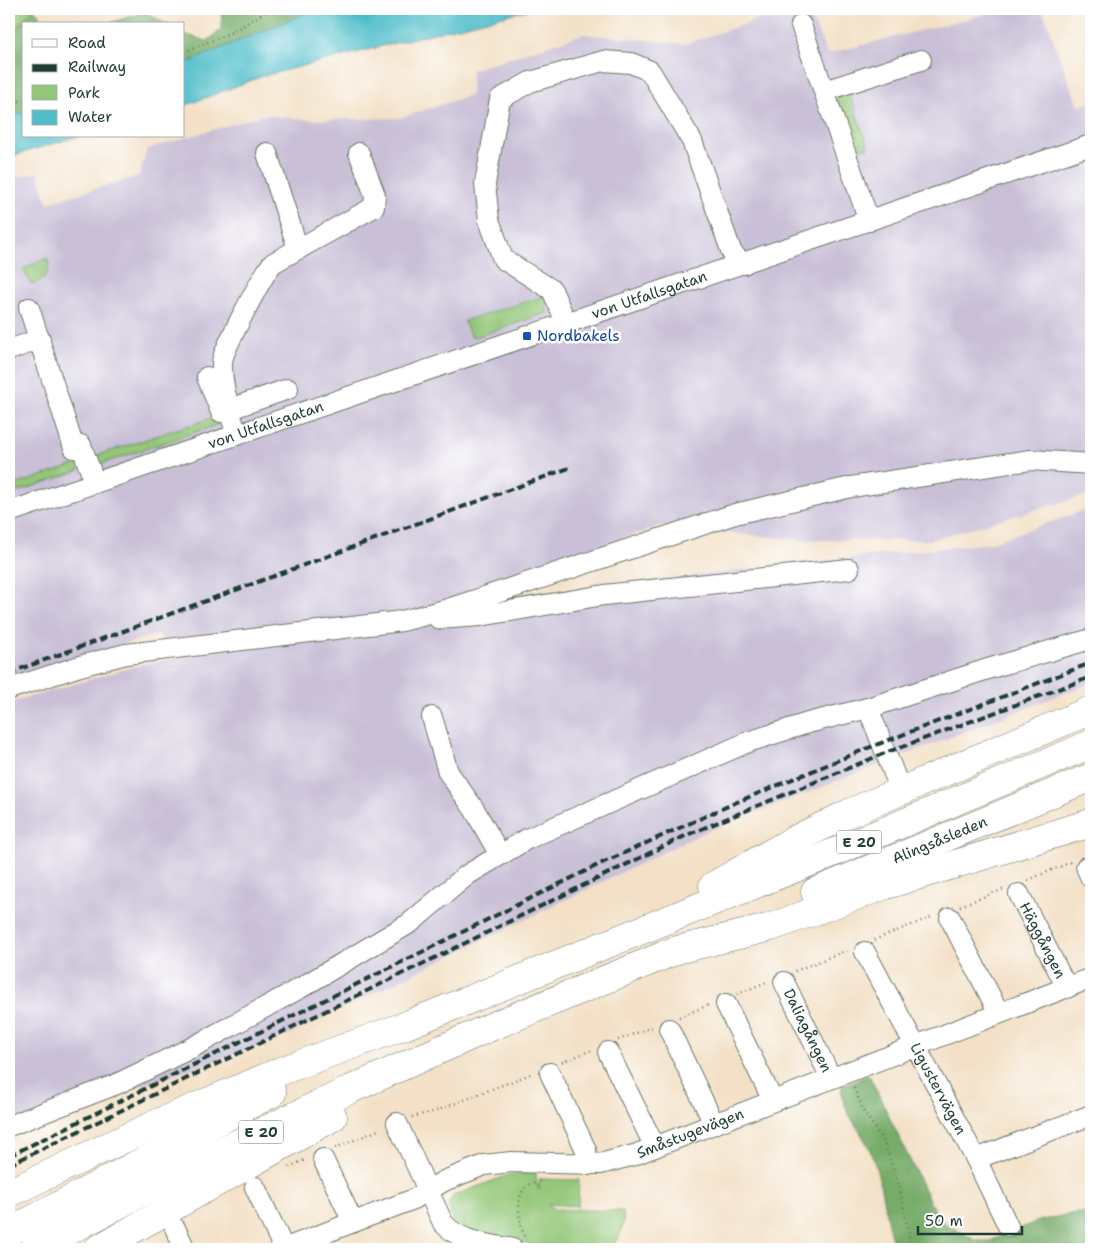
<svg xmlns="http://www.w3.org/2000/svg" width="1100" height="1258" viewBox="0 0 1100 1258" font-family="'Shantell Sans',sans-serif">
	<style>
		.industrial { fill: #c9bfd7 }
		.green { fill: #93c677; stroke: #598256 }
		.forest { fill: #76ab68; stroke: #4a744e }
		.water { fill: #50bdc9; stroke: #387d7e }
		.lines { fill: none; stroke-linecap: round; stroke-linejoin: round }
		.minor-casing { stroke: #697667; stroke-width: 22 }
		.highway-casing { stroke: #697667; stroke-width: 29 }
		.path { stroke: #697667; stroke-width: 2.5; stroke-dasharray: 1 4; stroke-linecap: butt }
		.minor { stroke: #fff; stroke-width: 20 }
		.highway { stroke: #fff; stroke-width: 28 }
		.rail { stroke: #1f3d34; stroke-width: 4; stroke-dasharray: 8 4; stroke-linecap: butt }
		.transit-dot { fill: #1a4fb4; stroke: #fff; stroke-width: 2 }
		.labels { text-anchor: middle; stroke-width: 5; stroke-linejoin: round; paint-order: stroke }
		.shield { fill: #fff; stroke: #627771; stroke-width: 1 }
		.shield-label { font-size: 14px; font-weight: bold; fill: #1f3d34 }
		.street-label { font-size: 15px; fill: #1f3d34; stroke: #fff }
		.transit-label { font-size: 15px; fill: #164399; stroke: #fff; text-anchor: start }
	</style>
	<rect width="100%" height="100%" fill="#fff"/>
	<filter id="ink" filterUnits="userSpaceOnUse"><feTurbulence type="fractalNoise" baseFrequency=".02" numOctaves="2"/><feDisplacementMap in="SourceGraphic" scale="10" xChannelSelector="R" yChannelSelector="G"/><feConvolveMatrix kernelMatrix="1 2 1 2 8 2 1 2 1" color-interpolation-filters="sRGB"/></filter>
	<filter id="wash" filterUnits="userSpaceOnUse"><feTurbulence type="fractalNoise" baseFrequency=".0096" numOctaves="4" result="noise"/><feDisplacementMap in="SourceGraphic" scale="20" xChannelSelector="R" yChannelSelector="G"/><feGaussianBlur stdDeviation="1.12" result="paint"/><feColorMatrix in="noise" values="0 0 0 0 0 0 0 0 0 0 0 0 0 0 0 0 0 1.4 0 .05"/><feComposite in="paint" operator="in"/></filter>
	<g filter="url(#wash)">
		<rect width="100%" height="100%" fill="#f3e0c6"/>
		<path class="industrial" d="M 791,9 L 808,9 L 827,54 L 1006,9 L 1042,9 L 1078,106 L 1091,103 L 1091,494 L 930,540 L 802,540 L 660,526 L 417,611 L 164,644 L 159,634 L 9,677 L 9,179 L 38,172 L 47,203 L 139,176 L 147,149 L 263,115 L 313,120 L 400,118 L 471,95 L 471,70 L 584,34 L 685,44 Z
			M 1091,508 L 1091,683 L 705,832 L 279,1039 L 9,1131 L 9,703 L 147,663 L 530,596 L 801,563 L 990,543 Z"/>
		<path class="green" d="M 9,9 L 34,9 L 9,34 Z
			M 848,91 L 869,148 L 853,148 L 837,99 L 837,96 Z
			M 47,258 C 52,271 44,282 31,284 L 23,269 Z
			M 544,296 L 547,313 L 476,337 L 471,336 L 464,321 Z
			M 211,418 L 218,421 L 217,425 L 98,465 L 95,456 Z
			M 74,455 L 80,470 L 9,495 L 9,487 L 74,465 L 71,456 Z
			M 535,1172 L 539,1190 L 540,1179 L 579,1180 L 578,1206 L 547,1204 L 554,1209 L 623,1211 C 625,1224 620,1246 605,1249 C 581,1254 500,1240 475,1233 C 468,1231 461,1226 454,1223 L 448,1204 L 453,1196 L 508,1175 Z"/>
		<path class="forest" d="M 34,9 L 46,24 L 24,24 L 24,112 L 9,116 L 9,34 Z
			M 222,9 L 324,9 L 306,13 L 184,64 L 184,34 L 207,41 L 221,30 Z
			M 145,12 L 167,24 L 106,24 Z
			M 869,1075 L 936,1214 L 946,1224 L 977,1241 L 990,1241 L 1038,1221 L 1075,1213 L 1091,1213 L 1091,1249 L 895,1249 C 884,1219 882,1176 869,1148 C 860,1129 839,1107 842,1085 Z"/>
		<path class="water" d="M 324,9 L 531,9 L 263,76 L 184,106 L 184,64 L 306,13 Z
			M 24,112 L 24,136 L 79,136 L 9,157 L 9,116 Z"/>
	</g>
	<g filter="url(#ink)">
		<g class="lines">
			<defs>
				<g id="minor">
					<path d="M 801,25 L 869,221"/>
					<path d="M 824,91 L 921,60"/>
					<path d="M 267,153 L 298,249"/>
					<path d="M 29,308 L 74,448"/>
					<path d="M 566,322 L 552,290 L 503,259 L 489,220 L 485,184 L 500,99 L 530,82 L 603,61 L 631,63 L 650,71 L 692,141 L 732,253 L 744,264"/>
					<path d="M 9,350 L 40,339"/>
					<path d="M 207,377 L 221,412 L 288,389"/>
					<path d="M 236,435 C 231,412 221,387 222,362 C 223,350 263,274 273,263 L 374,207 L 375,195 L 359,153"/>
					<path d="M 81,445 L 95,483"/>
					<path id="s1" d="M 9,512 L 1091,145"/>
					<path d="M 439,619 L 480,616 L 604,595 L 849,569"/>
					<path d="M 9,689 L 80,666 L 126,654 L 402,621 L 445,610 L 735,514 L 851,487 L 1030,460 L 1091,464"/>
					<path d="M 868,708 L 895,776"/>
					<path d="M 432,717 L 448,772 L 474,809 L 500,855"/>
					<path d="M 1086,867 L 1091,878"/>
					<path id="s2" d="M 1019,894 L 1067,988"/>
					<path d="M 950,918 L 999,1013"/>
					<path id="s3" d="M 865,952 L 976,1159 L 1008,1226"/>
					<path id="s4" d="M 784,982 L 831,1078"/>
					<path d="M 726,1004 L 773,1101"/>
					<path d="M 669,1029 L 714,1124"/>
					<path d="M 608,1052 L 655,1147"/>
					<path d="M 550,1073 L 586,1150 L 588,1165"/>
					<path d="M 397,1123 L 443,1223 C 461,1243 488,1244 513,1249"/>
					<path d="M 9,1126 L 117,1084 L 193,1047 L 302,987 L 410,923 L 467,875 L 527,839 L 748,742 L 808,723 L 868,708 L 991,668 L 1091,639"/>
					<path d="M 323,1159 L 353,1222"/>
					<path d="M 976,1159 L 1091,1115"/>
					<path d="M 255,1187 L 284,1249"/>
					<path d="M 175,1228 L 185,1249"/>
					<path id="s5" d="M 283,1249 L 414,1199 L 444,1181 L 484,1165 L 511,1162 L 600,1164 L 634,1155 L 1091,978"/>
				</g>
				<g id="highway">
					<path d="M 713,886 L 792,841 L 849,813 L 1091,710"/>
					<path id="s6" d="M 815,892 L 1091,777"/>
					<path d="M 9,1193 L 160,1122 L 281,1071 L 404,1026 L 818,859 L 1091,744"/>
					<path d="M 9,1232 L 272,1093"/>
					<path d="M 34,1249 L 215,1154 L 349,1090 L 493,1026 L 677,950 L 771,927 L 886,885 L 1091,823"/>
					<path d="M 98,1249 L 333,1117"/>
				</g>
			</defs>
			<use href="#minor" class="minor-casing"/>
			<use href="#highway" class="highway-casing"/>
			<path class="path" d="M 184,52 L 230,33 L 271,9
				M 9,103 L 24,100
				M 1028,880 L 1071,862
				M 960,906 L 1004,889
				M 874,940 L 934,916
				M 795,971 L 850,949
				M 737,994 L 769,981
				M 679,1017 L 711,1004
				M 618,1040 L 652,1027
				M 562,1062 L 592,1050
				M 854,1088 L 864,1112 L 883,1140 L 899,1185 L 912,1249
				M 412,1117 L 436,1111 L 533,1073
				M 335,1148 L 381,1129
				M 289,1167 L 307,1159
				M 524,1236 C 520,1223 515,1201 524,1189 C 528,1183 536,1183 541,1179
				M 894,1249 L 912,1248"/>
			<use href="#minor" class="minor"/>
			<use href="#highway" class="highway"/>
			<path class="rail" d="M 9,673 L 569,468
				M 9,1156 L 602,863 L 737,802 L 868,748 L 1091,663
				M 9,1165 L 687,835 L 885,753 L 1091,677"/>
		</g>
	</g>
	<rect class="transit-dot" x="522" y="331" width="10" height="10" rx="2.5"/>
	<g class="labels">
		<g class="shield">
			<rect x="836.5" y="830.5" width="45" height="23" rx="4"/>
			<rect x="238.5" y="1120.5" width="45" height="23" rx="4"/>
		</g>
		<g class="shield-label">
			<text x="859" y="847">E 20</text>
			<text x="261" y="1137">E 20</text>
		</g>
		<g class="street-label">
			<text dy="5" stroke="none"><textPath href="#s1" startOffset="676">von Utfallsgatan</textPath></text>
			<text dy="5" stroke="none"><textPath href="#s1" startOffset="271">von Utfallsgatan</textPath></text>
			<text dy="5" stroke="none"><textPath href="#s6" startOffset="135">Alingsåsleden</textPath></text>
			<text dy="5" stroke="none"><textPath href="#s2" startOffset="52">Häggången</textPath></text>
			<text dy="5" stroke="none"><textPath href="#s4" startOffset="54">Daliagången</textPath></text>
			<text dy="5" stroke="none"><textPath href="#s3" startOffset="155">Ligustervägen</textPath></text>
			<text dy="5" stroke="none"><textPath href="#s5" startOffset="430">Småstugevägen</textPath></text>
		</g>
		<g class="transit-label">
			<text x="537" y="341">Nordbakels</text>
		</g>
	</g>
	<rect width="1100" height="1258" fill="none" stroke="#fff" stroke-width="30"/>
	<rect x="22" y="22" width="162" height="115" fill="#ffffff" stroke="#a5b1ae"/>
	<rect x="32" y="39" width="25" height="8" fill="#ffffff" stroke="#a5b1ae"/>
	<text x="68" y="48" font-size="15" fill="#1f3d34">Road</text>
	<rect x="32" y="64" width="25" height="8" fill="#1f3d34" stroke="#a5b1ae"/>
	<text x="68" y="72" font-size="15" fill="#1f3d34">Railway</text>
	<rect x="32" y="85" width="25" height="15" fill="#93c677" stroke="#a5b1ae"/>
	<text x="68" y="98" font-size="15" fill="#1f3d34">Park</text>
	<rect x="32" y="110" width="25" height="15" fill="#50bdc9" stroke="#a5b1ae"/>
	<text x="68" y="122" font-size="15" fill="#1f3d34">Water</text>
	<path d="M918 1226v8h104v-8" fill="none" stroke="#1f3d34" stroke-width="2.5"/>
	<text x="925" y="1226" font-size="15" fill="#1f3d34" stroke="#ffffff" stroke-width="4" paint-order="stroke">50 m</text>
</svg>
